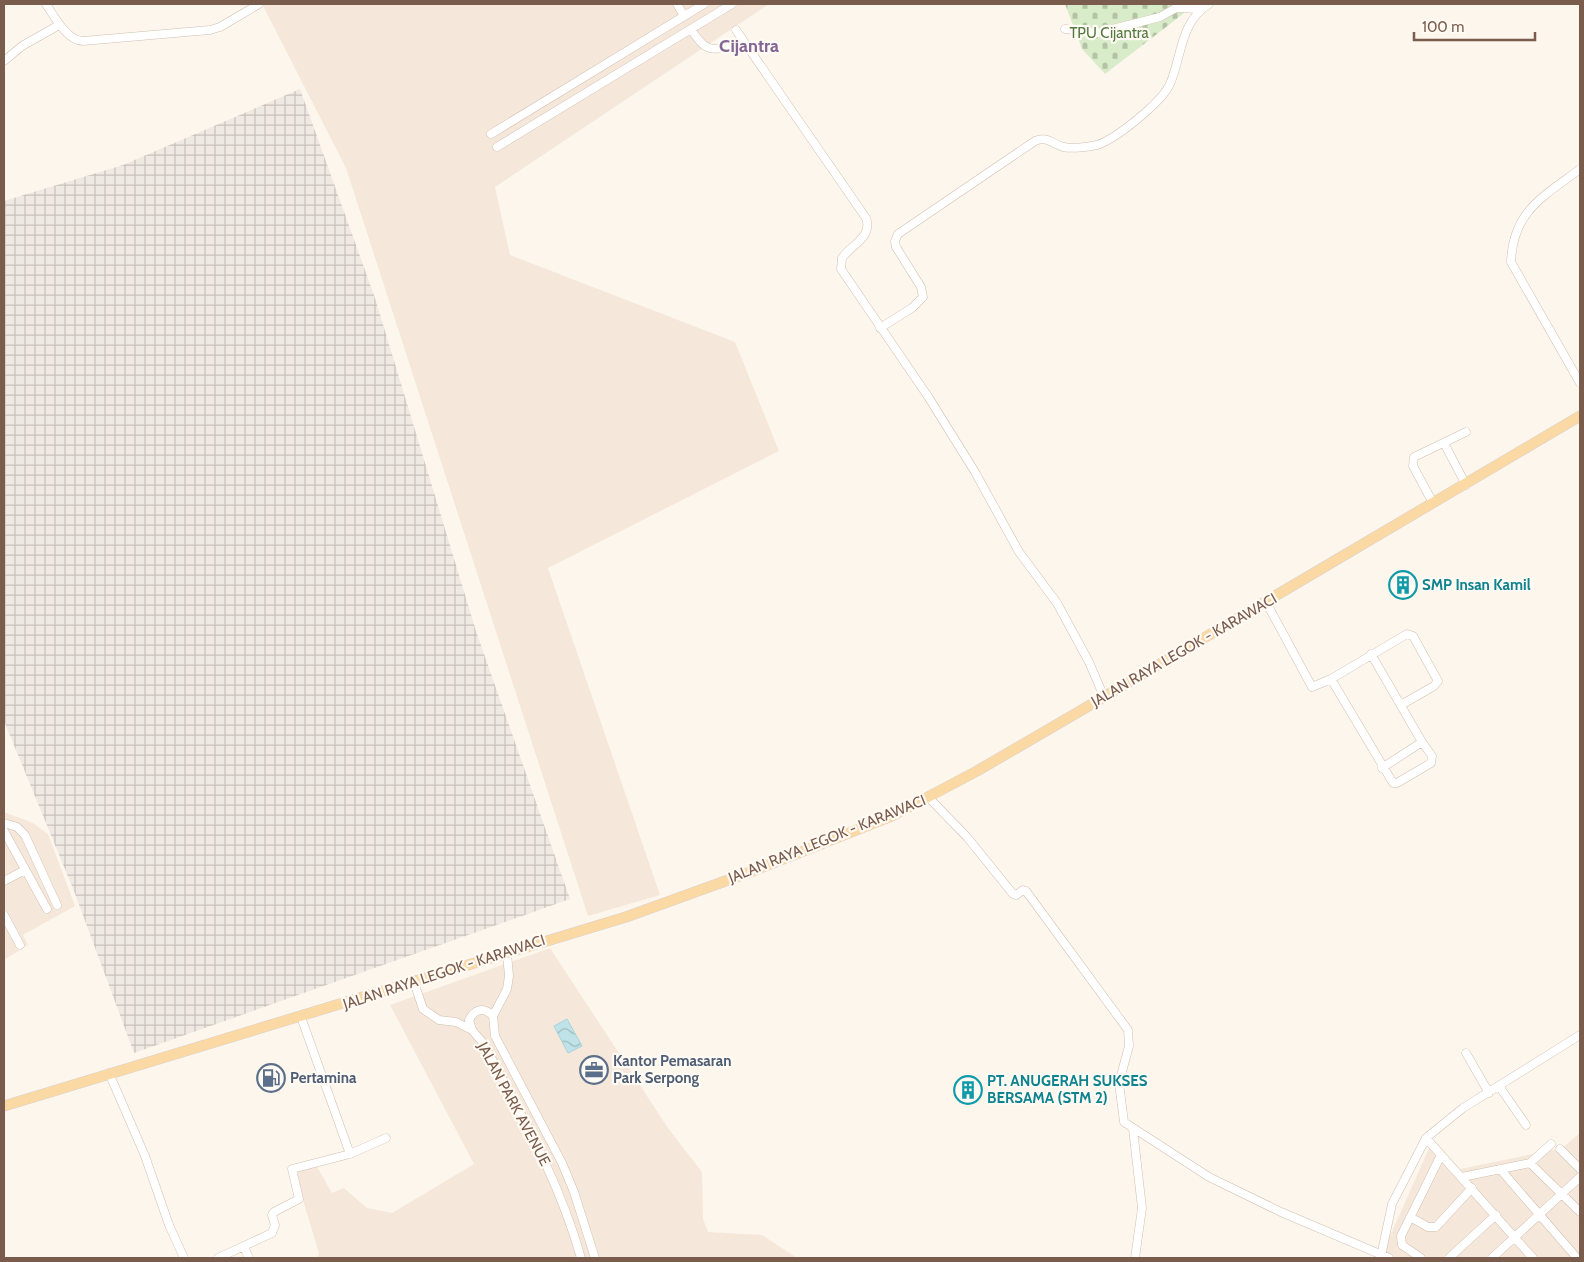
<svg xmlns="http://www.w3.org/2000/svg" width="1584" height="1262" viewBox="0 0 1584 1262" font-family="Cabin,sans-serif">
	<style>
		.residential { fill: #f5e8da }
		.industrial { fill: url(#industrial-grid) }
		.cemetery { fill: url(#cemetery-stones) }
		.water { fill: url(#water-waves); stroke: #a5d3da }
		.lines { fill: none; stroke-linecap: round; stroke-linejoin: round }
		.minor-casing { stroke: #d1beb0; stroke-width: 9 }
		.major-casing { stroke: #dad1cd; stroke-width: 11 }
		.minor { stroke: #fff; stroke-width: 8 }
		.major { stroke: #fbd9a5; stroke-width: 10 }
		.labels { text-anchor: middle; stroke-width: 4.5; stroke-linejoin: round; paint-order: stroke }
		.park-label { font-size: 15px; fill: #537a41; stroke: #fffaf3 }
		.culture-label { font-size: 15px; font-weight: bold; fill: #0d838f; stroke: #fffaf3; text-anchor: start }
		.street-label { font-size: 15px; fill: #7a5c4d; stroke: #fffaf3 }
		.service-label { font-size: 15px; font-weight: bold; fill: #4e5e75; stroke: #fffaf3; text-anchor: start }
		.quarter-label { font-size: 18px; font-weight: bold; fill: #846695; stroke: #fffaf3 }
	</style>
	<defs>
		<pattern id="industrial-grid" width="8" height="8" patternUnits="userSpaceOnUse" patternTransform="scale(1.25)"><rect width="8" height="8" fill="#efe9e4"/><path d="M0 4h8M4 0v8" fill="none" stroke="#c7c0bb"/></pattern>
		<pattern id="cemetery-stones" width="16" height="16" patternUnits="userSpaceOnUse" patternTransform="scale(1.25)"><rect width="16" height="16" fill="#d8ecc9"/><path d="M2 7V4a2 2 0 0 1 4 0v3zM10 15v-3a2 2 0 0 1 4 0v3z" fill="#b4c2a5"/></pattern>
		<pattern id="water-waves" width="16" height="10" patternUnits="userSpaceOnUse" patternTransform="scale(1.25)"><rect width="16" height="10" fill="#bfe3e8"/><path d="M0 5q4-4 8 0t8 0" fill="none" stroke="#a0bbbe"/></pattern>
	</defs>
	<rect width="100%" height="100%" fill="#fdf6ec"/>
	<path class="residential" d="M 262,4 L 769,4 L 495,187 L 510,255 L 735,342 L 779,451 L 548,568 L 660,895 L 588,916 L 346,168 Z
		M 4,812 L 33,823 L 48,834 L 75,906 L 23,935 L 28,945 L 4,960 Z
		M 550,948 L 668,1128 L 702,1172 L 703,1219 L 708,1232 L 762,1235 L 797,1258 L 318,1258 L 319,1253 L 294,1171 L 316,1165 L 332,1193 L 344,1188 L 367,1208 L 392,1213 L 474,1164 L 390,1005 Z
		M 1580,1133 L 1580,1258 L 1394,1258 L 1383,1252 L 1433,1139 L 1460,1169 L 1562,1148 Z"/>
	<path class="industrial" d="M 300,89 L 375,298 L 476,631 L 570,899 L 134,1053 L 74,891 L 4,721 L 4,201 L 123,165 Z"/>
	<path class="cemetery" d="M 1065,4 L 1196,4 L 1105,74 L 1082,49 Z"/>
	<path class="water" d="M 567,1019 L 582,1046 L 568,1053 L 554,1026 Z"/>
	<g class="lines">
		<defs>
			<path id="minor" d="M 46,4 C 54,16 67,41 83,41 L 210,30 L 220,27 L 259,4
				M 677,4 L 684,16
				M 691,29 C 713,66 721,38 750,49
				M 1065,29 L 1097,33 L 1160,17 L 1176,8 L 1200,9
				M 736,30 L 866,218 C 873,237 852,244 842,258 L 841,269 L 929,398 L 975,472 L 1019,552 L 1057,603 L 1089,662 L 1104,697
				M 4,61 L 22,46 L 59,25
				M 491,134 L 704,4
				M 497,147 L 732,4
				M 1580,169 C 1543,197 1513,211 1511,262 L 1580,383
				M 880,328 L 912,308 L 923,297 L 921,287 L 896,247 L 895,241 L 898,234 L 1035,141 C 1047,136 1051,143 1063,147 C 1072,149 1088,147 1097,145 C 1116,139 1162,102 1170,84 C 1182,56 1180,22 1209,4
				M 1444,443 L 1466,485
				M 1433,503 L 1413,466 L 1414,457 L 1466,432
				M 1266,602 L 1312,687 L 1331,679 L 1407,634 L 1413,636 L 1438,681 L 1434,686 L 1401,705
				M 1331,679 L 1393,783 L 1397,783 L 1431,763 L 1432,756 L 1422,742 L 1371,654
				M 1382,768 L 1422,742
				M 929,798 L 967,837 L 1013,894 L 1016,895 L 1023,890 L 1026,891 L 1128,1030 L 1129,1046 L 1119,1083 L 1124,1122 L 1209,1177 L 1281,1212 L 1389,1258
				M 4,823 L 17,827 L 25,835 L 57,905
				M 4,831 L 47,909
				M 4,881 L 25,870
				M 4,915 L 20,945
				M 507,954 L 509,976 L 507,989 L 493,1016 L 495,1036 L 562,1163 L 574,1192 L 595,1258
				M 414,982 L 423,1009 L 439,1020 L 456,1022 L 472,1030 L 484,1044 C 522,1116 559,1180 581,1258
				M 472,1030 L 469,1020 C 475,1008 484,1007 493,1016
				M 1466,1053 L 1489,1093
				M 109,1073 L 145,1156 L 169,1225 L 184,1258
				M 1499,1086 L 1526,1125
				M 1133,1129 L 1142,1208 L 1135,1258
				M 1426,1138 L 1533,1258
				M 1560,1149 L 1580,1169
				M 350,1154 L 386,1138
				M 1530,1163 L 1551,1144
				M 1500,1169 L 1577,1258
				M 1462,1177 L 1530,1163 L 1580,1212
				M 1410,1217 L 1428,1227 L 1436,1227 L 1472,1188
				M 244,1247 L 249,1258
				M 1381,1256 L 1392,1204 L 1426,1138 L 1463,1108 L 1580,1035
				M 218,1258 L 272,1233 L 275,1225 L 272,1215 L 274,1212 L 299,1199 L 292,1169 L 350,1154 L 301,1017
				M 1421,1258 L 1402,1245 L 1401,1236 L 1441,1155
				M 1449,1258 L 1496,1215
				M 1492,1258 L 1580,1177"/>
			<path id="major" d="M 4,1106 L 626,917 L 753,871 L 892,816 L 977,771 L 1104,697 L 1580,416"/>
		</defs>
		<use href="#minor" class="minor-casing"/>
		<use href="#major" class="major-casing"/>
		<use href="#minor" class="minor"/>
		<use href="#major" class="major"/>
	</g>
	<defs>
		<symbol id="building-ring" viewBox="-11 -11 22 22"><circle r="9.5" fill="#fffaf3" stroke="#0f9aa8" stroke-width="1.5"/><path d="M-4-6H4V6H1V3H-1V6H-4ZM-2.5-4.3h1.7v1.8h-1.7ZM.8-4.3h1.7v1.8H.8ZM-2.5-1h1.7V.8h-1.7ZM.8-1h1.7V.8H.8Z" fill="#0f9aa8"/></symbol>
		<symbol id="office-ring" viewBox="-11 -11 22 22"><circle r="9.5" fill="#fffaf3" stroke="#5c6f8a" stroke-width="1.5"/><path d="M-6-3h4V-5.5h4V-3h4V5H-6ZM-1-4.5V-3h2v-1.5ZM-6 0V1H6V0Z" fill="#5c6f8a"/></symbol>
		<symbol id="fuel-ring" viewBox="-11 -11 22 22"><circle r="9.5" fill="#fffaf3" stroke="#5c6f8a" stroke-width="1.5"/><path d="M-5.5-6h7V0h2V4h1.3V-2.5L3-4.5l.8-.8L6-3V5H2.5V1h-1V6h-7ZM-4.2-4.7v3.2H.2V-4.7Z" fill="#5c6f8a"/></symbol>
	</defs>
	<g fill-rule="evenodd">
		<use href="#building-ring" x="1387" y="569" width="32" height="32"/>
		<use href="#office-ring" x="578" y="1054" width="32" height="32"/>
		<use href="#fuel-ring" x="255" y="1062" width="32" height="32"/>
		<use href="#building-ring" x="952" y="1074" width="32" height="32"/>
	</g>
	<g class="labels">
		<g class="park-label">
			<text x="1109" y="38">TPU Cijantra</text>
		</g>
		<g class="culture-label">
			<text x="1422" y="590">SMP Insan Kamil</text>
			<text x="987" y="1086">PT. ANUGERAH SUKSES<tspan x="987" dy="17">BERSAMA (STM 2)</tspan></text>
		</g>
		<g class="street-label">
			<text transform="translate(1184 650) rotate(-30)" y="5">JALAN RAYA LEGOK - KARAWACI</text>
			<text transform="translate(827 839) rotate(-22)" y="5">JALAN RAYA LEGOK - KARAWACI</text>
			<text transform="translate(444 972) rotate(-18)" y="5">JALAN RAYA LEGOK - KARAWACI</text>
			<text transform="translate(514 1104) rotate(62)" y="5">JALAN PARK AVENUE</text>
		</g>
		<g class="service-label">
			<text x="613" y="1066">Kantor Pemasaran<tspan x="613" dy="17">Park Serpong</tspan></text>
			<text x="290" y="1083">Pertamina</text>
		</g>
		<g class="quarter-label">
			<text x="749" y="52">Cijantra</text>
		</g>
	</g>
	<rect width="1584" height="1262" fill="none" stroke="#7a5c4d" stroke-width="10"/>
	<path d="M1414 32v8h121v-8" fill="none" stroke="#7a5c4d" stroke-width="2.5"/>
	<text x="1422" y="32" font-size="15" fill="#7a5c4d" stroke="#fffaf3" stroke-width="4" paint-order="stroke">100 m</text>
</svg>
